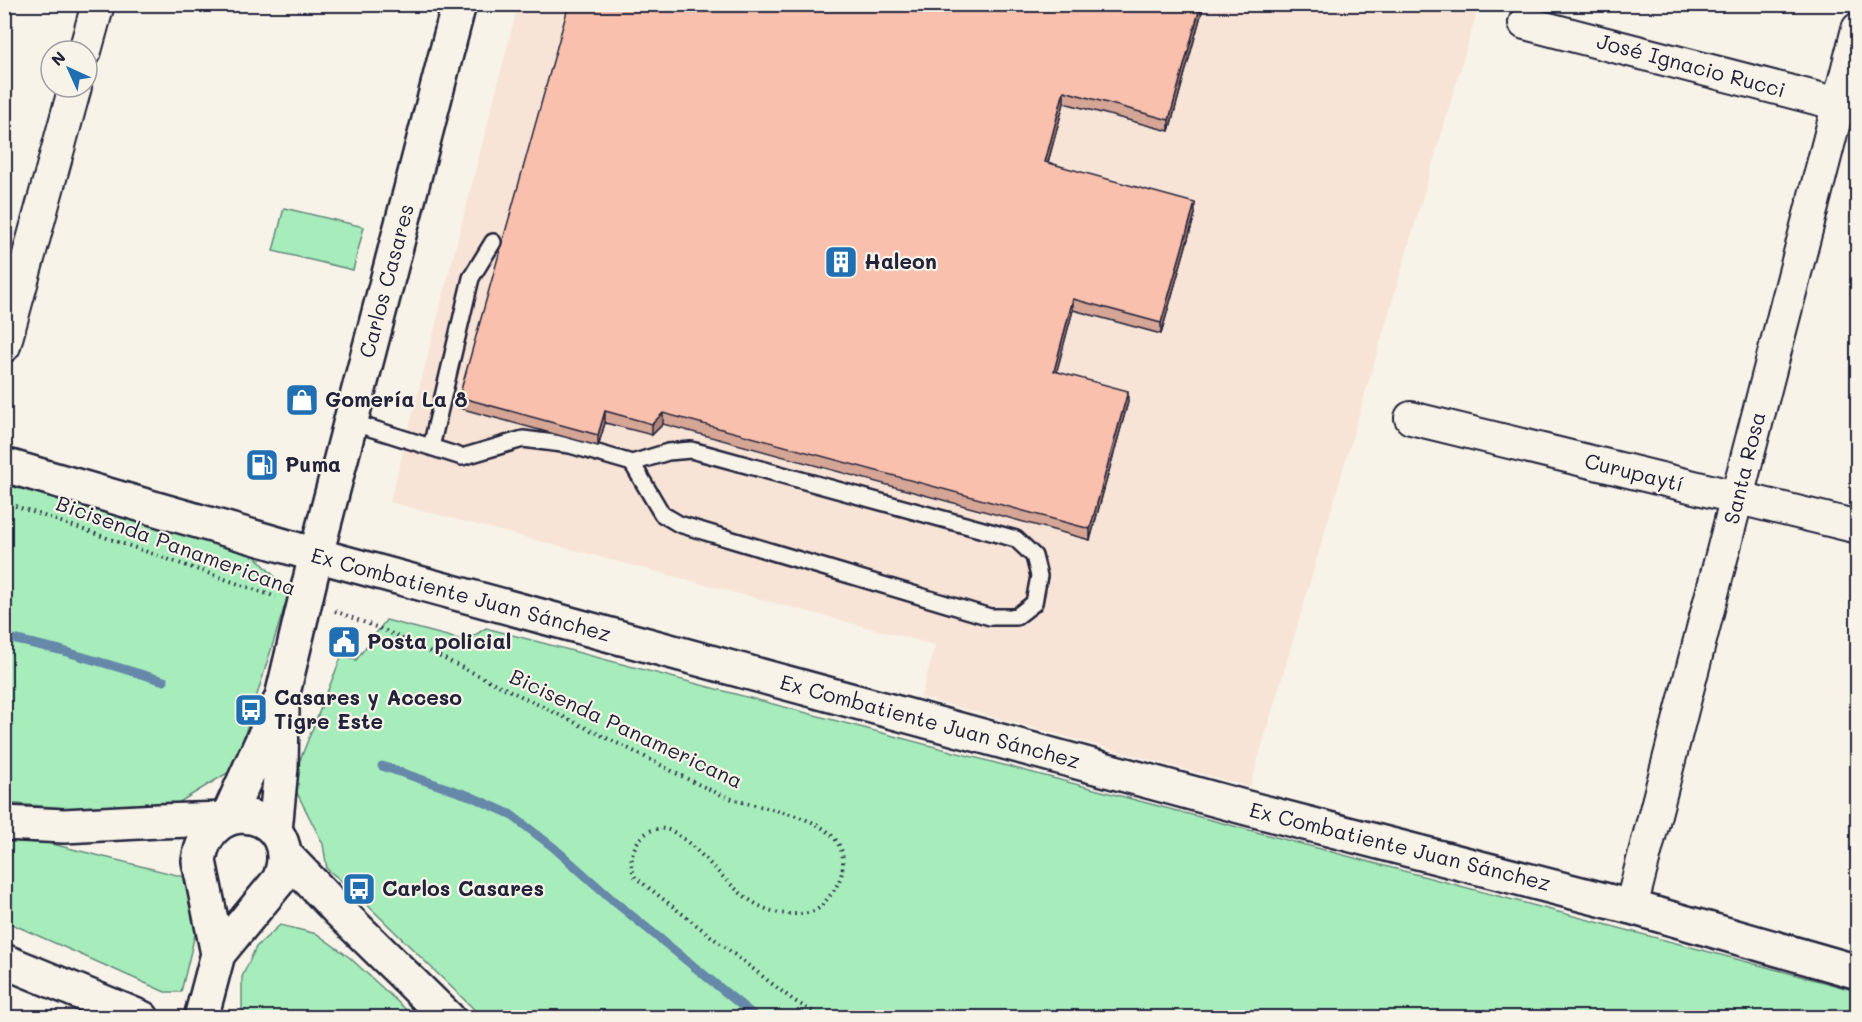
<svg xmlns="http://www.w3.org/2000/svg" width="1862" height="1022" viewBox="0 0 1862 1022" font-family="Mali,sans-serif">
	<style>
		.built { fill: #f7e4d6 }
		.green { fill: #a6edbb; stroke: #64887b; stroke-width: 1.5 }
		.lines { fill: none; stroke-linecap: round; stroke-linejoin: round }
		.stream { stroke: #6688a9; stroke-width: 9 }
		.service-casing { stroke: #22223b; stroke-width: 20 }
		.minor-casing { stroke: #22223b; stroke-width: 36 }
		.tertiary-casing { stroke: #22223b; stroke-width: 38 }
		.motorway-casing { stroke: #22223b; stroke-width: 38 }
		.path { stroke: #22223b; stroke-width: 4; stroke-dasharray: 1.5 4.5; stroke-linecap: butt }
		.service { stroke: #f7f3e8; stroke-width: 15 }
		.minor { stroke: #f7f3e8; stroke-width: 32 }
		.tertiary { stroke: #f7f3e8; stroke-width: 33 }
		.motorway { stroke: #f7f3e8; stroke-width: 33 }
		.wall { fill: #d5a595; stroke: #22223b; stroke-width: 1.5 }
		.shaded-wall { fill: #ae8679; stroke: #22223b; stroke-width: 1.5 }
		.building { fill: #f8c0ad; stroke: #22223b; stroke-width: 1.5 }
		.labels { text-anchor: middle; stroke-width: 4.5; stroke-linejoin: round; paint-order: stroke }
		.street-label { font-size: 21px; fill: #22223b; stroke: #f7f3e8 }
		.poi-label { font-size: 21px; font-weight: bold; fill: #22223b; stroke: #f7f3e8; text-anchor: start }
	</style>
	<rect width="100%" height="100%" fill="#f7f3e8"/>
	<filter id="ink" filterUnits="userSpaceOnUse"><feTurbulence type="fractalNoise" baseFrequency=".0167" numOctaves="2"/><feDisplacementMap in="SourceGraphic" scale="12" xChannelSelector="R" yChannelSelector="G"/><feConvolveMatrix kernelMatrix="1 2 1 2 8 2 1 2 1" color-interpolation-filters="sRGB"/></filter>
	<g filter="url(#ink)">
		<path class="built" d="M 518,5 L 1479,5 L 1250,787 L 921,697 L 935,645 L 390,502 Z"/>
		<path class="green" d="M 284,208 L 364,227 L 353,270 L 273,251 Z
			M 4,475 L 254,555 L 289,592 L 234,769 L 178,803 L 100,811 L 5,803 Z
			M 386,620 L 466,641 L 486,628 L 1857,991 L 1857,1017 L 482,1017 L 349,887 L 327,869 L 323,844 L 296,791 L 294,775 L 342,655 L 356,660 Z
			M 5,835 L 24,837 L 189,878 L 199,918 L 181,992 L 165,992 L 5,921 Z
			M 280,925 L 317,934 L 349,957 L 414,1017 L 242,1017 L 242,977 L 256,947 Z"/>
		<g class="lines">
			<path class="stream" d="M 4,637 L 60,650 L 164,681
				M 382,766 L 470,796 L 510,814 L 553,847 L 615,902 L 757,1018"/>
			<defs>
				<path id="service" d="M 351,422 L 462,457 L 523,439 L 570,445 L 632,463 L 668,452 L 691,450 L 710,455 L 1016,539 L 1034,556 L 1039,576 L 1034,603 L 1016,617 L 990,617 L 679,524 L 662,514 L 632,463
					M 431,447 L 471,278 L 493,242"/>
				<path id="minor" d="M 1525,23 L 1858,109
					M 85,51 L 98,4
					M 4,346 L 75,87
					M 1411,418 L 1858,527
					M 1631,907 L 1858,29"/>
				<path id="tertiary" d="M 4,465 L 316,555 L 1247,808 L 1631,907 L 1858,972
					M 227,819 L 282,697 L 316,555 L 459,4
					M 275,831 L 281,768 L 282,710
					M 201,1018 L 218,954 L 279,880 C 307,813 209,787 199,861 L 218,954"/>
				<path id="motorway" d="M 4,823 L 64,826 L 158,821 L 227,819
					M 285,855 L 340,912 L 448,1018
					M 4,961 L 142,1018"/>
			</defs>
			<use href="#service" class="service-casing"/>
			<use href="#minor" class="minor-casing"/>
			<use href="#tertiary" class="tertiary-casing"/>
			<use href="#motorway" class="motorway-casing"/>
			<path class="path" d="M 4,502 L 276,597
				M 335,611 L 386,631 C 464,668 541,706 619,744 C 655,761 693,784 730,798 C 763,811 844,814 843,863 C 843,879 834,891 824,903 C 817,912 807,914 796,914 C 742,917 714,857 675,833 C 647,816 621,853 636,878 L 793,1000 L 823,1018"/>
			<use href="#service" class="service"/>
			<use href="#minor" class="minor"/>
			<use href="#tertiary" class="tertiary"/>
			<use href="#motorway" class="motorway"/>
		</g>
		<path class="wall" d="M 1204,4 L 1169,131 L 1064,103 L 1048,162 L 1195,214 L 1161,334 L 1073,310 L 1056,371 L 1128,402 L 1090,540 L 663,424 L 652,435 L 605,423 L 598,446 L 459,408 L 459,397 Z"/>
		<path class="shaded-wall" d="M 1201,4 L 1204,4 L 1169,131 L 1169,120 Z
			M 1064,91 L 1064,103 L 1045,173 L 1045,162 Z
			M 1195,203 L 1195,214 L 1161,334 L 1161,323 Z
			M 1073,299 L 1073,310 L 1054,382 L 1054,371 Z
			M 1128,391 L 1128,402 L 1090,540 L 1090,529 Z
			M 605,411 L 605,423 L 598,446 L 598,435 Z
			M 663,413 L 663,424 L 652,435 L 652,424 Z"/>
		<path class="building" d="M 569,4 L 1201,4 L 1169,120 L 1064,91 L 1045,162 L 1195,203 L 1161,323 L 1073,299 L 1054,371 L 1128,391 L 1090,529 L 663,413 L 652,424 L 605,411 L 598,435 L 459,397 Z"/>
	</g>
	<defs>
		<symbol id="building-square" viewBox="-11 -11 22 22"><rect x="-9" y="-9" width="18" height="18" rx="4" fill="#1f6fb2" stroke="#f7f3e8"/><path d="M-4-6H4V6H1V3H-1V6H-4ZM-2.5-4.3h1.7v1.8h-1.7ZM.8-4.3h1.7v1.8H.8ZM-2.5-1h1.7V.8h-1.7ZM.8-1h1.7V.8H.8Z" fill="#fff"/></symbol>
		<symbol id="shop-square" viewBox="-11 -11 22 22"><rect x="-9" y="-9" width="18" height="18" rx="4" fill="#1f6fb2" stroke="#f7f3e8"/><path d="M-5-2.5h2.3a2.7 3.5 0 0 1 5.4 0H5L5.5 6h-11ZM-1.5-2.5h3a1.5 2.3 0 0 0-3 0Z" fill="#fff"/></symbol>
		<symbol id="fuel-square" viewBox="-11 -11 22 22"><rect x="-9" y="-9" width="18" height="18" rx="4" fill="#1f6fb2" stroke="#f7f3e8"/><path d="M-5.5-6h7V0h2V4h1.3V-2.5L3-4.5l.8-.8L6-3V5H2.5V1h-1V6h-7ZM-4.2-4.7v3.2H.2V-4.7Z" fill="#fff"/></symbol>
		<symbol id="civic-square" viewBox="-11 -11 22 22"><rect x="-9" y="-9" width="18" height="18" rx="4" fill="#1f6fb2" stroke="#f7f3e8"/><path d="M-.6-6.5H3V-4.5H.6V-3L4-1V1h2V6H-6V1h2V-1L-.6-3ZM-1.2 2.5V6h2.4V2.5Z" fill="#fff"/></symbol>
		<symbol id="bus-square" viewBox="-11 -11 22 22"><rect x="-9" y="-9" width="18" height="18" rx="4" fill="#1f6fb2" stroke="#f7f3e8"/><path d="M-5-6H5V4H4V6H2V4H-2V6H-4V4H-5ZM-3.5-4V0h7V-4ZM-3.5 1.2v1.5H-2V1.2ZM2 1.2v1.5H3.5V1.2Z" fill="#fff"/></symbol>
	</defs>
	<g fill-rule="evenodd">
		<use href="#building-square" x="822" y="243" width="38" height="38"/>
		<use href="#shop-square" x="283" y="381" width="38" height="38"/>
		<use href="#fuel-square" x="243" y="446" width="38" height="38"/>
		<use href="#civic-square" x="325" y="623" width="38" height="38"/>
		<use href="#bus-square" x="232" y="691" width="38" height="38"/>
		<use href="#bus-square" x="340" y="870" width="38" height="38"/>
	</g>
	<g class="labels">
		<g class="street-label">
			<text transform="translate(1691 66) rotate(15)" y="7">José Ignacio Rucci</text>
			<text transform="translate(387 281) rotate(-75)" y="7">Carlos Casares</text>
			<text transform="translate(1745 468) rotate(-76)" y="7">Santa Rosa</text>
			<text transform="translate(1634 473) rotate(14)" y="7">Curupaytí</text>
			<text transform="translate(176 546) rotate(20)" y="7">Bicisenda Panamericana</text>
			<text transform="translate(461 595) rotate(15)" y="7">Ex Combatiente Juan Sánchez</text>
			<text transform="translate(930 722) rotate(15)" y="7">Ex Combatiente Juan Sánchez</text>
			<text transform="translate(626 729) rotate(25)" y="7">Bicisenda Panamericana</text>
			<text transform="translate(1400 847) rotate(14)" y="7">Ex Combatiente Juan Sánchez</text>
		</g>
		<g class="poi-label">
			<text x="864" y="269">Haleon</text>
			<text x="325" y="407">Gomería La 8</text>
			<text x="285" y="472">Puma</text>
			<text x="367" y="649">Posta policial</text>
			<text x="274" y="705">Casares y Acceso<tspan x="274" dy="24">Tigre Este</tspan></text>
			<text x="382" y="896">Carlos Casares</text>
		</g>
	</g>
	<rect width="1862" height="1022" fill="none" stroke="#f7f3e8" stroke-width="24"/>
	<rect x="12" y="12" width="1838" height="998" fill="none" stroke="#22223b" stroke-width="2" filter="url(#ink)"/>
	<g transform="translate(69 69) rotate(315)"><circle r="28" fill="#f7f3e8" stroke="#a29fa3" stroke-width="1.5"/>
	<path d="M0-4.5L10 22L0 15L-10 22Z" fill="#1f6fb2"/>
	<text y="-9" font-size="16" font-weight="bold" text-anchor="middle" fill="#22223b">N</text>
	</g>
</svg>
